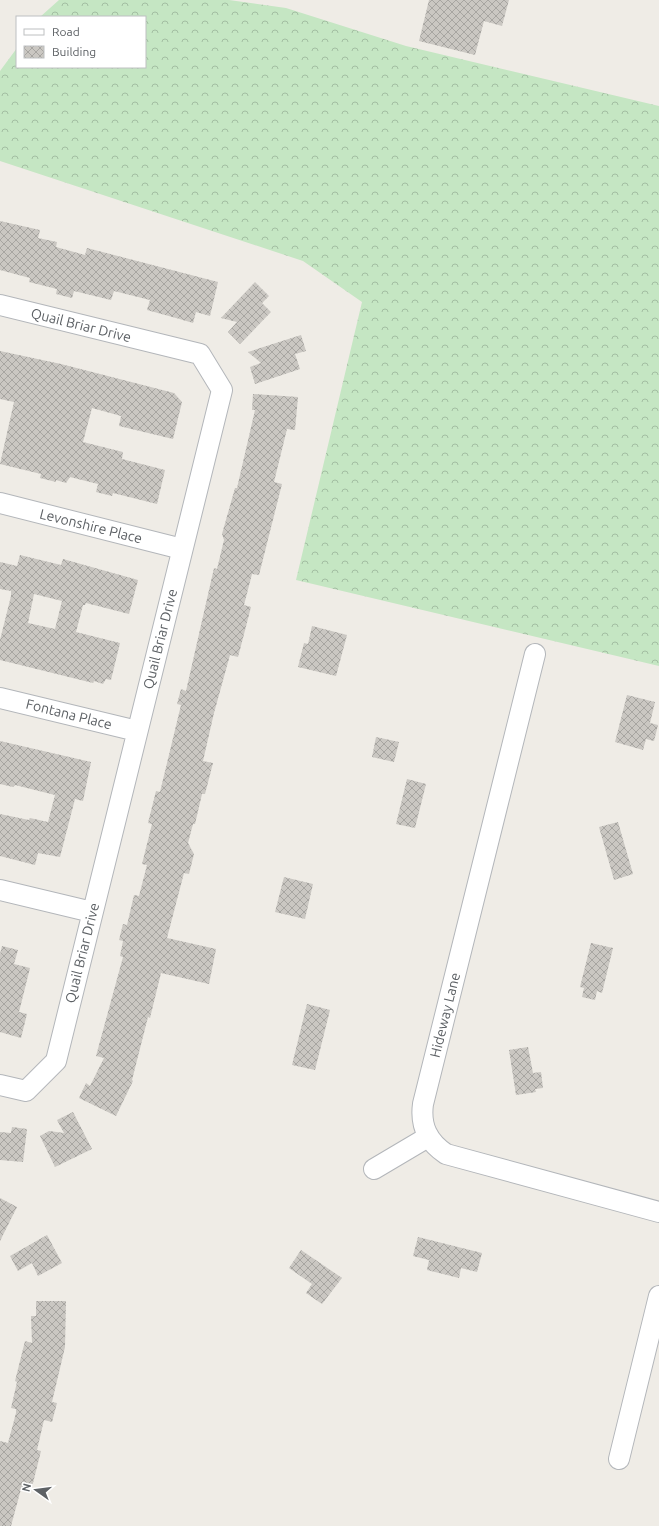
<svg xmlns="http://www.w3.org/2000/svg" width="659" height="1526" viewBox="0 0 659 1526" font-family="Ubuntu,sans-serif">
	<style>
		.forest { fill: url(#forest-crowns) }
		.building { fill: url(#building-cross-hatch); fill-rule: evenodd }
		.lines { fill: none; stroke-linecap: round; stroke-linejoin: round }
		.street-casing { stroke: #b3b6ba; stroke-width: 22 }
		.street { stroke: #fff; stroke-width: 20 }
		.labels { text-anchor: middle; stroke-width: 3.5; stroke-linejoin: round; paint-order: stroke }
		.street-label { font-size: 14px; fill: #5d6165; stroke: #fff }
	</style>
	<defs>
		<pattern id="forest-crowns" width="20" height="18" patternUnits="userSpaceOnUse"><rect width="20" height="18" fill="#c5e6c3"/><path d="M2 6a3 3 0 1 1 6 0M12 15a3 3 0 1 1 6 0" fill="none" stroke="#a3bea2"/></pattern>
		<pattern id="building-cross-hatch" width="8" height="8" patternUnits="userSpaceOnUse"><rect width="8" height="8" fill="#cac7c2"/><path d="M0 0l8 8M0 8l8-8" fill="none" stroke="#a7a5a1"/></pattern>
	</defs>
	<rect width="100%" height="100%" fill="#efece6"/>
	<path class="forest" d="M 59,0 L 229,0 L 286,8 L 406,46 L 659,106 L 659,666 L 296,580 L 362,302 L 303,261 L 0,161 L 0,71 L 17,48 L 17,67 L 145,67 L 145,17 L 40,17 Z"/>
	<path class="building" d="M 429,0 L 509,0 L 502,26 L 484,21 L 475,55 L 419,41 Z
		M 0,221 L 40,230 L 38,238 L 57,242 L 56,247 L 85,255 L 87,248 L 218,282 L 210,316 L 196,312 L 193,323 L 176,318 L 147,310 L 150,300 L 114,291 L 111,300 L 74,291 L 72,298 L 56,294 L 57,289 L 29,282 L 30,278 L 0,270 Z
		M 255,282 L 269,296 L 262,303 L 271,312 L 240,344 L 228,332 L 237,322 L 221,318 Z
		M 301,335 L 306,351 L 295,354 L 300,369 L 255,384 L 250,367 L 261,363 L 248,352 Z
		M 0,351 L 61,364 L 174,393 L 182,402 L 173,439 L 119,426 L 121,416 L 92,408 L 83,442 L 123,452 L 122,459 L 165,470 L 157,504 L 113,493 L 112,496 L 96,492 L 98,484 L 70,477 L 66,483 L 56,480 L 56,482 L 40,478 L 41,474 L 0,464 L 14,402 L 0,399 Z
		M 253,394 L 298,397 L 295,430 L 287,429 L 274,482 L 282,484 L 259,575 L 252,574 L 244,605 L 251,607 L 243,638 L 238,657 L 230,655 L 214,713 L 203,761 L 213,763 L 205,794 L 202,794 L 195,824 L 193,824 L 188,843 L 194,854 L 189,874 L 184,873 L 167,938 L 216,949 L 209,984 L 161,973 L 150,1018 L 148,1017 L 132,1080 L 133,1081 L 116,1116 L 79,1098 L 86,1083 L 90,1086 L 104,1058 L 96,1056 L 123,957 L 120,956 L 123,941 L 119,940 L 123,924 L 127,925 L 134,895 L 139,896 L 147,865 L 142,864 L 152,824 L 148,823 L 156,791 L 160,792 L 181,705 L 177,704 L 181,689 L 186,691 L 214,568 L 217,569 L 224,540 L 222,534 L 235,488 L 237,488 L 255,410 L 252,410 Z
		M 20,555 L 61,565 L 63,559 L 138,580 L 129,614 L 86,603 L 85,605 L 83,605 L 76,632 L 120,643 L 111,680 L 106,679 L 103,684 L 94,681 L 93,683 L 0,660 L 0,640 L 11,596 L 11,591 L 0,589 L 0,562 L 17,566 ZM 34,594 L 62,601 L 55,629 L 28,623 Z
		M 312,626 L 347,635 L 336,676 L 298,667 L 304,643 L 308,644 Z
		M 627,695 L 655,702 L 650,723 L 658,725 L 654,741 L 646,739 L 643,750 L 615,742 Z
		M 376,737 L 399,742 L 394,762 L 372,757 Z
		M 0,741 L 91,762 L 83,801 L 75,799 L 60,857 L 38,853 L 35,865 L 0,856 L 0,814 L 29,820 L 30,818 L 48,822 L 55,795 L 15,785 L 13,787 L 0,784 Z
		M 407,779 L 426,784 L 415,828 L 396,824 Z
		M 618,822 L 633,874 L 614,880 L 599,827 Z
		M 284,877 L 313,884 L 305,919 L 275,912 Z
		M 591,943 L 613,948 L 602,993 L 597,991 L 595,1000 L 582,997 L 584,988 L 580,987 Z
		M 2,946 L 18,950 L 14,964 L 30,968 L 19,1012 L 27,1014 L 21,1038 L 0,1032 L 0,954 Z
		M 307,1004 L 330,1010 L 315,1070 L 292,1065 Z
		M 528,1047 L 533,1073 L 541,1072 L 543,1088 L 535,1089 L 536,1092 L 516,1095 L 509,1050 Z
		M 73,1112 L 92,1149 L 55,1167 L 40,1136 L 49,1131 L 64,1133 L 57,1120 Z
		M 12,1127 L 27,1129 L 23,1162 L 0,1160 L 0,1132 L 11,1133 Z
		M 0,1198 L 17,1207 L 0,1241 Z
		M 47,1235 L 62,1263 L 38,1276 L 32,1263 L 18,1271 L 10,1256 Z
		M 418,1237 L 482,1253 L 477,1272 L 461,1268 L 459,1278 L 427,1270 L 429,1260 L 413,1256 Z
		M 301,1250 L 342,1278 L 322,1304 L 306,1293 L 312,1284 L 289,1268 Z
		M 36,1301 L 66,1301 L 65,1347 L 52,1402 L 57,1403 L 52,1422 L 44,1420 L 37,1450 L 41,1451 L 31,1491 L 21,1489 L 11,1526 L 0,1526 L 0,1441 L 8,1443 L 16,1413 L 16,1409 L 11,1408 L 17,1382 L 15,1381 L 25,1341 L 32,1343 L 31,1316 L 36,1316 Z"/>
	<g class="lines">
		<defs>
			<path id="street" d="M 0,305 L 200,354 L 222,390 L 56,1061 L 26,1091 L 0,1085
				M 0,503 L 182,549
				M 535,654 L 423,1104 C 420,1126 428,1142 446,1154 L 659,1212
				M 0,698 L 137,731
				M 0,890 L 92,912
				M 374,1169 L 428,1137
				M 619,1459 L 659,1296"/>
		</defs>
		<use href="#street" class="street-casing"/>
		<use href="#street" class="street"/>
	</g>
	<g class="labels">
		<g class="street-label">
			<text transform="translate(81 325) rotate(14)" y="5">Quail Briar Drive</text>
			<text transform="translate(91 526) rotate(14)" y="5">Levonshire Place</text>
			<text transform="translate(160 639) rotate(-76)" y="5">Quail Briar Drive</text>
			<text transform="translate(69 714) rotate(14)" y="5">Fontana Place</text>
			<text transform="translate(82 953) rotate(-76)" y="5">Quail Briar Drive</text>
			<text transform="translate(445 1015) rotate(-76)" y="5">Hideway Lane</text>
		</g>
	</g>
	<rect x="16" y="16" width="130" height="52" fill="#ffffff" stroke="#bec0c1"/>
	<rect x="24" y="29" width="20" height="6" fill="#ffffff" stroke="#bec0c1"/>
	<text x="52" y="36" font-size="12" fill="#5d6165">Road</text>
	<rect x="24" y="46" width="20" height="12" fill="url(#building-cross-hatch)" stroke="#bec0c1"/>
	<text x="52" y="56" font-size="12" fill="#5d6165">Building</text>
	<g transform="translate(36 1490) rotate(284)" stroke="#ffffff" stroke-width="3" paint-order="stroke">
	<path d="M0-3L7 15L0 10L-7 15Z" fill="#5d6165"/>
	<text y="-6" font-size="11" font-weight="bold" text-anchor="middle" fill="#5d6165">N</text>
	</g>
</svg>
